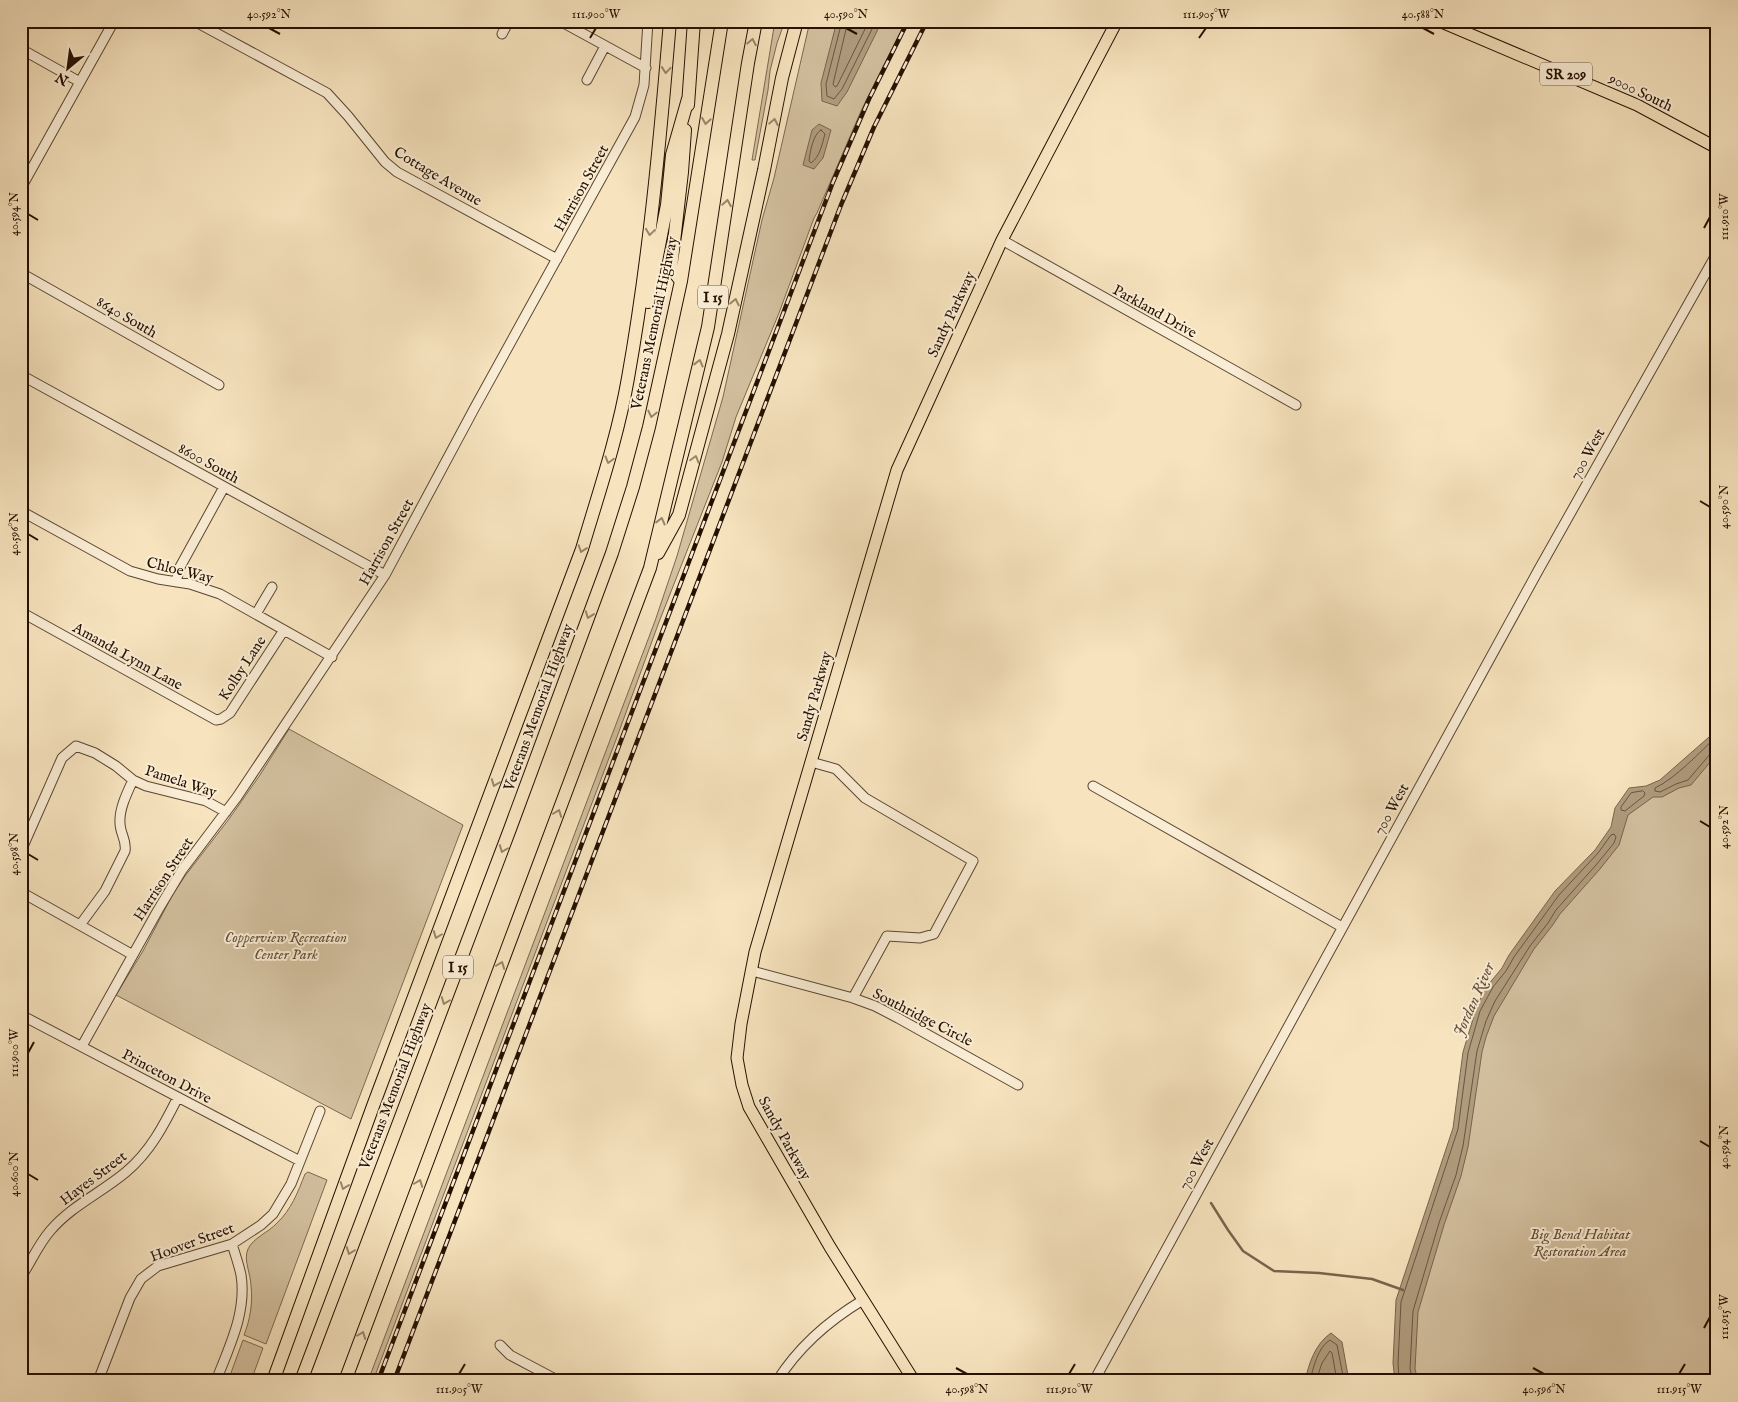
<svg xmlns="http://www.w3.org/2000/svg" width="1738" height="1402" viewBox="0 0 1738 1402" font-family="'IM FELL English',serif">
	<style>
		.green { fill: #d3c09f; stroke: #7c6850 }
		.water { fill: #b09c7e; stroke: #78644c }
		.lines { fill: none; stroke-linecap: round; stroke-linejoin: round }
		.shore { stroke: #6a563f; stroke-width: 1 }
		.stream { stroke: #78644c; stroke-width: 2.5 }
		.minor-casing { stroke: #5a4530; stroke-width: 11 }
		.major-casing { stroke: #251000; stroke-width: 13 }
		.highway-casing { stroke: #251000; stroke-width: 14 }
		.minor { stroke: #faedd5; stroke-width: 9 }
		.major { stroke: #f7e4bf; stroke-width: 11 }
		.highway { stroke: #f7e4bf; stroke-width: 12 }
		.rail-casing { stroke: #251000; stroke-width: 4.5 }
		.rail { stroke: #faedd5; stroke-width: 2.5; stroke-dasharray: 8; stroke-linecap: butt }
		.oneway { stroke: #988569 }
		.ticks { fill: none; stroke: #251000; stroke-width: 2 }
		.labels { text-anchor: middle; stroke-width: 4; stroke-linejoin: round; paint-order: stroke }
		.shield { fill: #faedd5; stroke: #655240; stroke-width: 1 }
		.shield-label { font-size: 14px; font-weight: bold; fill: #251000 }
		.street-label { font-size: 15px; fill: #251000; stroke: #faedd5 }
		.park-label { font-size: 15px; font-style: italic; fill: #624e38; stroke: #faedd5 }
		.water-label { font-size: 16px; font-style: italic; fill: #644f39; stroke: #faedd5 }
		.neatline { fill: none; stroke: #251000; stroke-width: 2 }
		.ticks-label { font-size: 12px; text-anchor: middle; fill: #251000 }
	</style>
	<rect width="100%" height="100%" fill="#f7e4bf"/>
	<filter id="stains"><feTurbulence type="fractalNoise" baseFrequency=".004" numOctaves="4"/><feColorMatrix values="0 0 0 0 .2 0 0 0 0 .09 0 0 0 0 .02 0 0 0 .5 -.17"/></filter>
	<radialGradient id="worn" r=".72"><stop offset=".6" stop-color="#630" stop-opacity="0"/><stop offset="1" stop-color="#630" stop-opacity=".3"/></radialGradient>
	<path class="green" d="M 775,21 L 785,21 L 777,43 L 770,71 L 768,90 L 755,160 L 752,160 Z
		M 810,21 L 906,21 L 861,111 L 817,213 L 814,218 L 779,313 L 736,417 L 722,462 L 659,622 L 617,737 L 373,1381 L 368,1381 L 655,621 L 677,556 L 723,397 L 762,220 L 774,178 Z
		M 289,729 L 463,825 L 351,1119 L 116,995 L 143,951 L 173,894 L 185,876 L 229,819 L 260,775 Z
		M 1717,746 L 1717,1381 L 1408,1381 L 1409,1319 L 1473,1067 L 1503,992 L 1633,802 Z
		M 308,1172 L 327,1180 L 266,1344 L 244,1335 C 250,1320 253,1303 251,1286 C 251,1274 243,1260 248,1249 C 253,1238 269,1232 277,1223 C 291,1210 298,1192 305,1174 Z
		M 243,1340 L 263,1348 L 251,1381 L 228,1381 Z"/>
	<path class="water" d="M 837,21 L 882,21 L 847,92 L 837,106 L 822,101 L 821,83 Z
		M 819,124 L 831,130 L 823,158 L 814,169 L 803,165 L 812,130 Z
		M 1717,730 L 1717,754 L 1691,785 L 1679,788 L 1662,797 L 1653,797 L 1628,815 L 1619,845 L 1600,869 L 1560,914 L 1552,926 L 1534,949 L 1494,1016 L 1486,1037 L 1482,1052 L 1468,1147 L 1461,1176 L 1444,1225 L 1418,1312 L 1415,1369 L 1418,1381 L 1395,1381 L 1393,1363 L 1396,1300 L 1453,1128 L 1463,1052 L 1476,1009 L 1481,997 L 1488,985 L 1502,968 L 1509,955 L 1555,891 L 1595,850 L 1611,827 L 1615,808 L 1629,788 L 1646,786 L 1660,780 Z
		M 1331,1333 L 1342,1342 L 1349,1381 L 1305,1381 C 1309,1363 1315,1344 1331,1333 Z"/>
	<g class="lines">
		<path class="shore" d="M 842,21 L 826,84 L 827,96 L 834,99 L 842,89 L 876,21
			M 848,21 L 833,84 L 835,87 L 837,86 L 869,21
			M 821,130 L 825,134 C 822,144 820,157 811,163 L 809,161 C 810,152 813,134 821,130 Z
			M 1717,736 C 1700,752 1676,778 1655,788 L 1655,791 L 1660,792 L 1676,784 L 1688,780 L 1711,753 L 1717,751
			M 1643,791 L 1645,793 L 1644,796 L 1625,811 L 1621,810 L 1621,807 L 1631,793 Z
			M 1310,1381 C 1313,1368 1318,1347 1330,1340 L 1337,1345 L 1344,1381
			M 1316,1381 L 1322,1363 L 1330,1351 L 1332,1353 L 1337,1381
			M 1399,1381 L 1398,1363 L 1401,1302 L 1458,1129 L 1468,1053 L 1480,1011 L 1493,987 L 1506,971 L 1514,957 L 1559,895 L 1598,853 L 1611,835 L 1614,834 L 1616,837 L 1614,843 L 1596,865 L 1556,910 L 1548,923 L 1530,946 L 1495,1001 L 1486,1021 L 1477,1051 L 1463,1146 L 1456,1175 L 1439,1223 L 1413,1311 L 1410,1369 L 1413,1381"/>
		<path class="stream" d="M 1211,1203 L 1228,1230 L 1243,1251 L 1274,1271 L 1319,1273 L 1372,1279 L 1403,1290"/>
		<defs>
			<path id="minor" d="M 194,21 L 327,93 L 348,116 L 385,162 L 397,172 L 557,259
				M 560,21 L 646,68
				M 502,34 L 509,21
				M 21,49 L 80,82
				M 587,80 L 605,46
				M 21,188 L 114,21
				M 1002,240 L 1296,405
				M 21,273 L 219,385
				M 21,375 L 385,575
				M 21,511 L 130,571 L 158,579 L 190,584 L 220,594 L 332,657
				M 176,582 L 180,567 L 224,487
				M 21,612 L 216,720 L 221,719 L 230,713 L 284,630
				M 256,614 L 272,587
				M 811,762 L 836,769 L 865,798 L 973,861 L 934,934 L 920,938 L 887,936 L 853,998
				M 1093,786 L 1342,927
				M 21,851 L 62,758 L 76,746 L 95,753 L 116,766 L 133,780 L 146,786 L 206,801 L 226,812
				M 21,892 L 133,955
				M 80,925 L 105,891 L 125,851 C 127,840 120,834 120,823 C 119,809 127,793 133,780
				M 752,971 L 853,998 L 875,1006 L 898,1018 L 1018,1085
				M 21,1015 L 300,1161
				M 82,1046 L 158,910 L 182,870 L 237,797 L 385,575 L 475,407 L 635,117 L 644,85 L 648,21
				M 21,1277 C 31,1262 38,1245 50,1231 C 71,1206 101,1193 126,1172 C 150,1152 164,1125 178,1097
				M 500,1345 L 510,1355 L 559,1381
				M 98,1381 L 130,1298 L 141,1279 L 158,1266 L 232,1244 L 261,1225 L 273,1214 L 291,1184 L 320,1111
				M 216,1381 C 229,1347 247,1312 241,1275 C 239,1265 235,1254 232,1244
				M 777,1381 C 799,1346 828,1321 863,1300
				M 1094,1381 L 1539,569 L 1717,253"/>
			<path id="major" d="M 1439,21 L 1637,105 L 1717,148
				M 914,1381 L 830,1247 L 749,1107 L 742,1085 L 737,1058 L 741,1024 L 755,952 L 897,470 L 1002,240 L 1117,21"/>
			<path id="highway" d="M 688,105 L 694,21
				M 681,281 L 671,268 L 682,172 L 685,130
				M 648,302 L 667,205 L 672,155 L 688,99
				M 658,553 L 679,515 L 728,334 L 764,170 L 782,78 L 797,21
				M 273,1381 L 373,1106 L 582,549 C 599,492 618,436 628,378 C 649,260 660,141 670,21
				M 301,1381 L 510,829 L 612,553 L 633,487 L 649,427 L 681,281 L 722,21
				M 345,1381 L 650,568 L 708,327 L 748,63 L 756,21"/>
		</defs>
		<use href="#minor" class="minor-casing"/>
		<use href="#major" class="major-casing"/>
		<use href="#highway" class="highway-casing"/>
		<use href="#minor" class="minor"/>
		<use href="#major" class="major"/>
		<use href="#highway" class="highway"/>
		<defs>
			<path id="rail" d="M 378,1381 L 833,182 L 869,99 L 908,21
				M 394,1381 L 841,205 L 874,127 L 927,21"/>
		</defs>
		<use href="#rail" class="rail-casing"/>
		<use href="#rail" class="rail"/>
	</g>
	<defs><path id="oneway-chevron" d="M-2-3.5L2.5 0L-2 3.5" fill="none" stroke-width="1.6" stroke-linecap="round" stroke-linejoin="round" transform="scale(1.25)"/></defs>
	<g class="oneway">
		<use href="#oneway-chevron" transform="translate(752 42) rotate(-79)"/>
		<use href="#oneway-chevron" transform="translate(666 70) rotate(95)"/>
		<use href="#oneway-chevron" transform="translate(706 121) rotate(99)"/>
		<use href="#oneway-chevron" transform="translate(774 122) rotate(-79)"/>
		<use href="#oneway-chevron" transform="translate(727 203) rotate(-81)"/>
		<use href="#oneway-chevron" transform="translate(650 232) rotate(98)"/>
		<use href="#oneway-chevron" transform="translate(735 302) rotate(-78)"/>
		<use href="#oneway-chevron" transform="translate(699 363) rotate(-76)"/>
		<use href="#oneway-chevron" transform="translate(652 414) rotate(103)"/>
		<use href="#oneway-chevron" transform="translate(695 459) rotate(-74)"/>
		<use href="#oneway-chevron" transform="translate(609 460) rotate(106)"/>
		<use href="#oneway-chevron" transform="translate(661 521) rotate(-76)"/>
		<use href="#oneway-chevron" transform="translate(582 549) rotate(109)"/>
		<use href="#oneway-chevron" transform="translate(589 615) rotate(110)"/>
		<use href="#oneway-chevron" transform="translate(495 783) rotate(111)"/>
		<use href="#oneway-chevron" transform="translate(558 813) rotate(-69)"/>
		<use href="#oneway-chevron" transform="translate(503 849) rotate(111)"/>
		<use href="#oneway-chevron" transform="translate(437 935) rotate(111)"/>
		<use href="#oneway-chevron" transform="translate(501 965) rotate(-69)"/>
		<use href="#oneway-chevron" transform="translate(445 1001) rotate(111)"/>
		<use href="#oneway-chevron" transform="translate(419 1183) rotate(-69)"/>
		<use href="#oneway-chevron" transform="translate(344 1186) rotate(110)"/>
		<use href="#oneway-chevron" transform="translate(350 1251) rotate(111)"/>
		<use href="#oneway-chevron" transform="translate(362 1335) rotate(-69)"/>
	</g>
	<path class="ticks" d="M 269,28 L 280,34M 846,28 L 857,34M 1423,28 L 1434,34M 590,38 L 596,28M 1199,38 L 1206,28M 28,214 L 38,220M 1704,228 L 1710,217M 1700,501 L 1710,507M 28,534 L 38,540M 1700,821 L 1710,827M 28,854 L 38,860M 28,1053 L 34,1042M 1700,1141 L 1710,1147M 28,1174 L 38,1180M 1704,1328 L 1710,1317M 956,1368 L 967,1374M 1533,1368 L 1544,1374M 459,1374 L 465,1364M 1069,1374 L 1075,1364M 1679,1374 L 1685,1364"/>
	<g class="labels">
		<g class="shield">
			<rect x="1540" y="62.5" width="52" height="23" rx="4"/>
			<rect x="698" y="285.5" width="30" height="23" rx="4"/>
			<rect x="443" y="955.5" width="30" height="23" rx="4"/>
		</g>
		<g class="shield-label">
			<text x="1566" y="79">SR 209</text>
			<text x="713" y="302">I 15</text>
			<text x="458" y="972">I 15</text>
		</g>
		<g class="street-label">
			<text transform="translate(1641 92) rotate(26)" y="5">9000 South</text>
			<text transform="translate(438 176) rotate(31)" y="5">Cottage Avenue</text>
			<text transform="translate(581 188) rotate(-61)" y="5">Harrison Street</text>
			<text transform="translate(1155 311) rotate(29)" y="5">Parkland Drive</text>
			<text transform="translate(951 314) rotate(-65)" y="5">Sandy Parkway</text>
			<text transform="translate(127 317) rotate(30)" y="5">8640 South</text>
			<text transform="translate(654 323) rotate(-78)" y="5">Veterans Memorial Highway</text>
			<text transform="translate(1587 454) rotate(-61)" y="5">700 West</text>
			<text transform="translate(209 463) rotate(29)" y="5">8600 South</text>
			<text transform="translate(386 542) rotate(-61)" y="5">Harrison Street</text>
			<text transform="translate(180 570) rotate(14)" y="5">Chloe Way</text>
			<text transform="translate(128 656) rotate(29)" y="5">Amanda Lynn Lane</text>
			<text transform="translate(242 668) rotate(-57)" y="5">Kolby Lane</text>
			<text transform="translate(814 696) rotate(-74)" y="5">Sandy Parkway</text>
			<text transform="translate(538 707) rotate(-70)" y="5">Veterans Memorial Highway</text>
			<text transform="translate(181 781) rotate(18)" y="5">Pamela Way</text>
			<text transform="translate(1391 809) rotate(-61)" y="5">700 West</text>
			<text transform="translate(163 879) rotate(-57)" y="5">Harrison Street</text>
			<text transform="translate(923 1017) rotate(27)" y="5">Southridge Circle</text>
			<text transform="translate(167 1076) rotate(28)" y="5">Princeton Drive</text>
			<text transform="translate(395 1086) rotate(-69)" y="5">Veterans Memorial Highway</text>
			<text transform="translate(785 1138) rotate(61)" y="5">Sandy Parkway</text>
			<text transform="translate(1196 1164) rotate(-61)" y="5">700 West</text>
			<text transform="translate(93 1178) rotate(-37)" y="5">Hayes Street</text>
			<text transform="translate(192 1242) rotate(-20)" y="5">Hoover Street</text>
		</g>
		<g class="park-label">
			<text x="286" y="942">Copperview Recreation<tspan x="286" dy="17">Center Park</tspan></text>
			<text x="1580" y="1239">Big Bend Habitat<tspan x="1580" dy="17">Restoration Area</tspan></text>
		</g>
		<g class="water-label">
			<text transform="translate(1473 999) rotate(-66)" y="6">Jordan River</text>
		</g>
	</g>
	<rect width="1738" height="1402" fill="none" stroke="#f7e4bf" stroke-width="55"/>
	<g transform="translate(68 68) rotate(209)" stroke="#faedd5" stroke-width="4" paint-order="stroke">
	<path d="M0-4L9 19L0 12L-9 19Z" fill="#251000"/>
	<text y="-8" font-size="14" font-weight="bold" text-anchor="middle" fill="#251000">N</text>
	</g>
	<rect x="28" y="28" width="1682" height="1346" class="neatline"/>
	<g class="ticks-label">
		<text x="269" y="18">40.592°N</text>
		<text x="596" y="18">111.900°W</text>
		<text x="846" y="18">40.590°N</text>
		<text x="1206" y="18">111.905°W</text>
		<text x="1423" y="18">40.588°N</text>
		<text transform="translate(14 214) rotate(-90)" y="4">40.594°N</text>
		<text transform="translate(1724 217) rotate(-90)" y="4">111.910°W</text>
		<text transform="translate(1724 507) rotate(-90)" y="4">40.590°N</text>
		<text transform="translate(14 534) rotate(-90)" y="4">40.596°N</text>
		<text transform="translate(1724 827) rotate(-90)" y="4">40.592°N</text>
		<text transform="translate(14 854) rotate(-90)" y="4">40.598°N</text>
		<text transform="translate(14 1053) rotate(-90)" y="4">111.900°W</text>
		<text transform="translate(1724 1147) rotate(-90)" y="4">40.594°N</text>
		<text transform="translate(14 1174) rotate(-90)" y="4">40.600°N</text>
		<text transform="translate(1724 1317) rotate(-90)" y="4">111.915°W</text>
		<text x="459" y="1393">111.905°W</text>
		<text x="967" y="1393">40.598°N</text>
		<text x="1069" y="1393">111.910°W</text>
		<text x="1544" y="1393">40.596°N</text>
		<text x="1679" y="1393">111.915°W</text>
	</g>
	<rect width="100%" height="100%" filter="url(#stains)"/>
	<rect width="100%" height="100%" fill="url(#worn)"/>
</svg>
